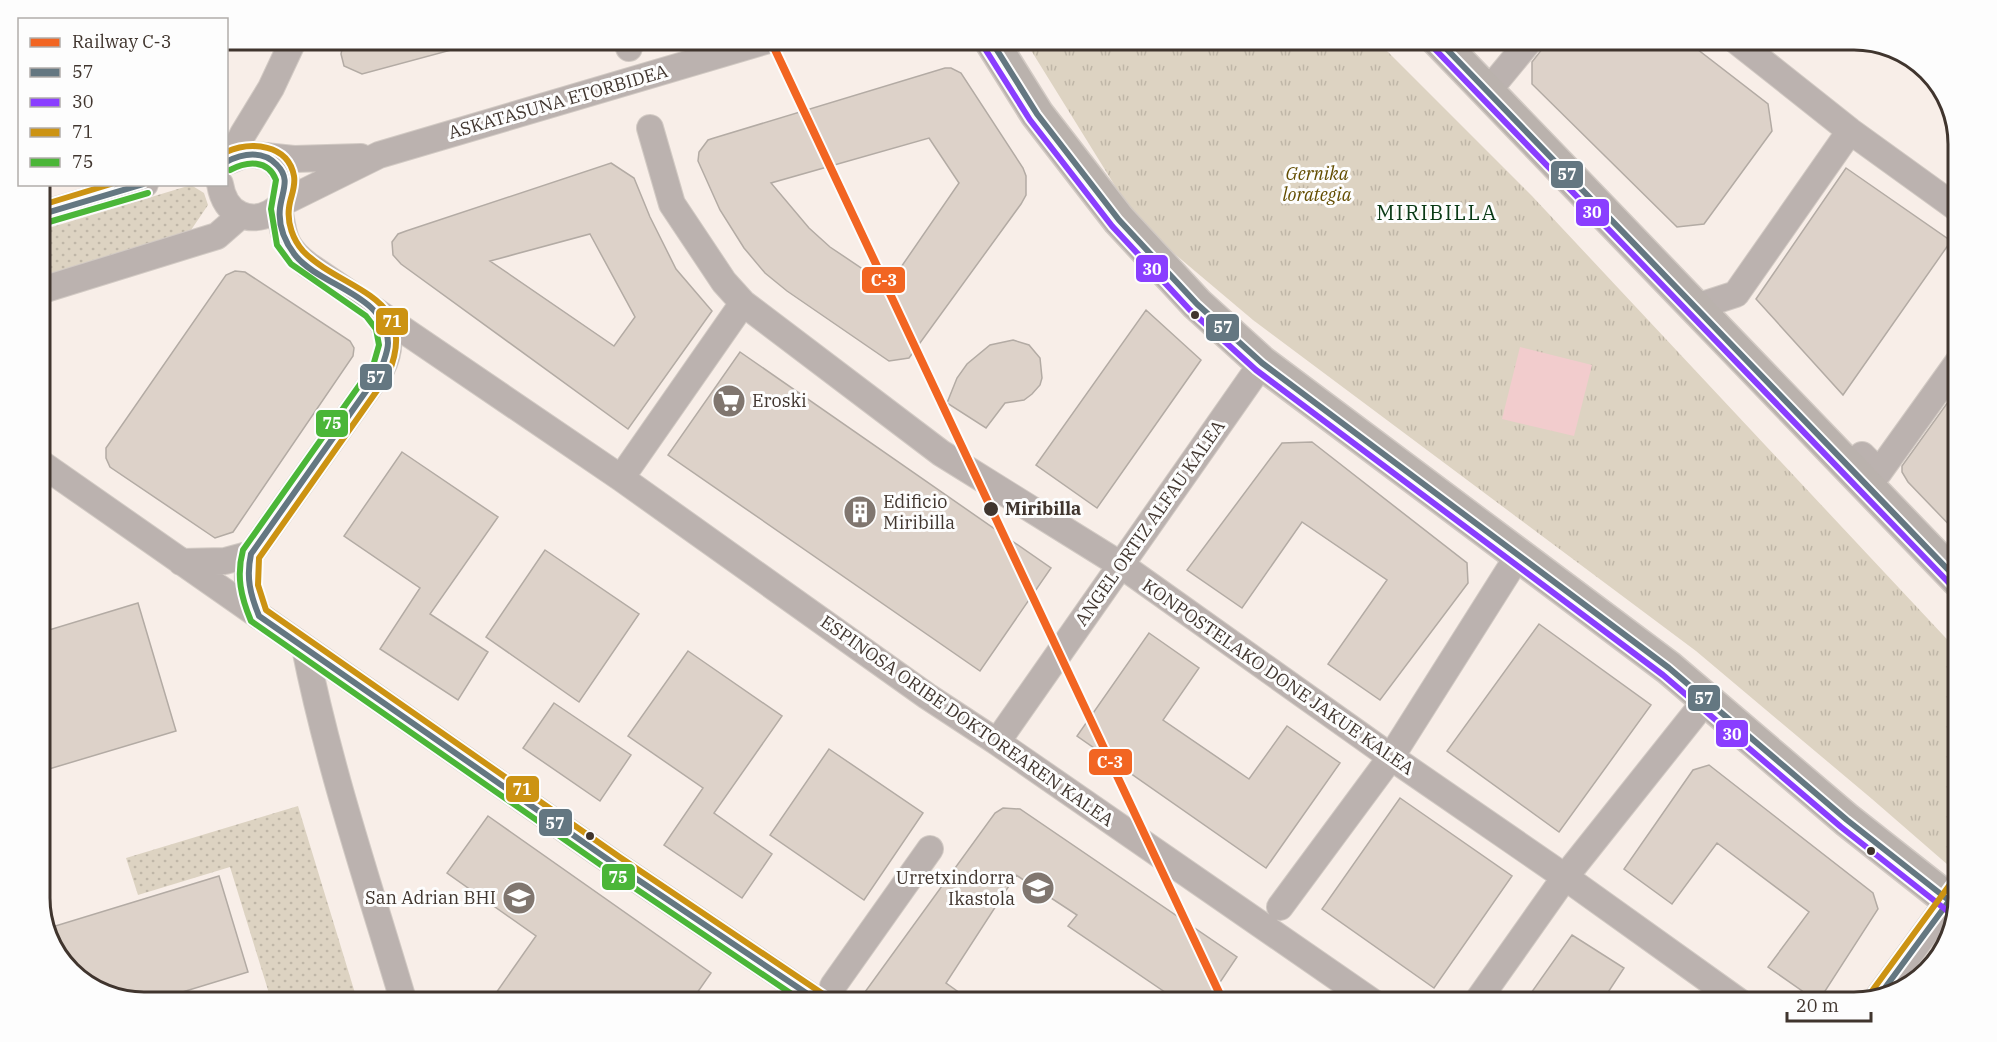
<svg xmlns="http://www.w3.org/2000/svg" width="1997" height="1042" viewBox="0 0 1997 1042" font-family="'IBM Plex Serif',serif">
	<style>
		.grass { fill: url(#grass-dots) }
		.park { fill: url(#park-tufts) }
		.water { fill: #f2cccd }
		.building { fill: #ddd2c9; stroke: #b3aba4; stroke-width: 1.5; fill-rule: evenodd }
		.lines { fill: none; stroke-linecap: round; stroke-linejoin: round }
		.street-casing { stroke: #d2cac4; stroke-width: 28 }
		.secondary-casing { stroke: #d2cac4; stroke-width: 36 }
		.street { stroke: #bbb2af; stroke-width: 26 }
		.secondary { stroke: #bab2ad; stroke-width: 33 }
		.bus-1-casing { stroke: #fdfdfd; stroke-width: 10 }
		.bus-2-casing { stroke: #fdfdfd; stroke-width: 10 }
		.bus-3-casing { stroke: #fdfdfd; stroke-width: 10 }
		.bus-4-casing { stroke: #fdfdfd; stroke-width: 10 }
		.bus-1 { stroke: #647781; stroke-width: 6 }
		.bus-2 { stroke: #8a3eff; stroke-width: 6 }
		.bus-3 { stroke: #cc9313; stroke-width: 6 }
		.bus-4 { stroke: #4bb638; stroke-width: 6 }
		.rail-1-casing { stroke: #fdfdfd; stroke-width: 12 }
		.rail-1 { stroke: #f26522; stroke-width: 8 }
		.bus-dot { fill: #40352e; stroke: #fdfdfd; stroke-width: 2 }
		.labels { text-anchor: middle; stroke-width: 6; stroke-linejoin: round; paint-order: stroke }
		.street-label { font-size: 18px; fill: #40352e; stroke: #fdfdfd }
		.park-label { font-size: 18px; font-style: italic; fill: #634d00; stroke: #fdfdfd }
		.poi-label { font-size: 18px; fill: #40352e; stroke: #fdfdfd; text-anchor: start }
		.stop-label { font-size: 18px; font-weight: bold; fill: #40352e; stroke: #fdfdfd; text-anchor: start }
		.quarter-label { font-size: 21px; letter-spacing: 1.5px; fill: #0a3a16; stroke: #fdfdfd }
		.rim { fill: none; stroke: #40352e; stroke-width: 3 }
		.line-badge { stroke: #fdfdfd; stroke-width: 2 }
		.badge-label { font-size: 16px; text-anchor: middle; font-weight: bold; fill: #fff }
	</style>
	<defs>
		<pattern id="grass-dots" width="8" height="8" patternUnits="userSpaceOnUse" patternTransform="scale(1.5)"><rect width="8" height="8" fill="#ddd3c2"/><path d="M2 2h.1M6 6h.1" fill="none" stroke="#bfb6a7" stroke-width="1.8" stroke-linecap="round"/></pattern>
		<pattern id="park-tufts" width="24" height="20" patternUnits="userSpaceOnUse" patternTransform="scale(1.5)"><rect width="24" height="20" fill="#ddd3c2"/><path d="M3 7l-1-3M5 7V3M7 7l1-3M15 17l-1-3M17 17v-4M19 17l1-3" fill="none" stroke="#bfb6a7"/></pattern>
	</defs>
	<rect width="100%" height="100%" fill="#f8eee8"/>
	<path class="grass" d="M 191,185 L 204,193 L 208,205 L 189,233 L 39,280 L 39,231 Z
		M 298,806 L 358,1003 L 272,1003 L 230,867 L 138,895 L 126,858 Z"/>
	<path class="park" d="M 1024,39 L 1375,39 L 1532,196 L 1958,651 L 1958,852 L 1948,865 L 1872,799 L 1696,651 L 1253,320 L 1138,223 Z"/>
	<path class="water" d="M 1520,347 L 1592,365 L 1574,436 L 1502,419 Z"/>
	<path class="building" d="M 344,39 L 465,39 L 466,46 L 362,74 L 344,66 L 341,54 Z
		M 1546,39 L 1684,39 L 1768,104 L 1772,131 L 1704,224 L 1677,227 L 1532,84 L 1532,62 L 1543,48 Z
		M 945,68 L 951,68 L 961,73 L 1023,168 L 1026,176 L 1026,195 L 1021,204 L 909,358 L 889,361 L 787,291 L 765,273 L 744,248 L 720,210 L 698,161 L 699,152 L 708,140 L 714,138 ZM 929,138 L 959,183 L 888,286 L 830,247 L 809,228 L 771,183 Z
		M 611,163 L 634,178 L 650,217 L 676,269 L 712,311 L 628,429 L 401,264 L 393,255 L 392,242 L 398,234 L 406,231 ZM 590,234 L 635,317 L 614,346 L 490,261 Z
		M 1846,168 L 1951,241 L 1843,395 L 1756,299 Z
		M 235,271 L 245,272 L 350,341 L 354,348 L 353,356 L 233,532 L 215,538 L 110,467 L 106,458 L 106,448 L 226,275 Z
		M 1146,310 L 1201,360 L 1097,508 L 1036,465 Z
		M 1013,340 L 1029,345 L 1040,358 L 1042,378 L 1040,385 L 1032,394 L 1024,400 L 1005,403 L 986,428 L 947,403 L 957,378 L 967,364 L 990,345 Z
		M 740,352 L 1051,568 L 980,671 L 668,455 Z
		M 1948,402 L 1958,408 L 1958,534 L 1908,482 L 1902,472 L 1902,466 Z
		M 1312,442 L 1467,563 L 1468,583 L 1380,700 L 1328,664 L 1387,580 L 1302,522 L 1242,608 L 1187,570 L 1282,443 Z
		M 402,452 L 498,517 L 430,614 L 488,652 L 458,700 L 380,649 L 420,588 L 344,536 Z
		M 545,550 L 639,614 L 579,702 L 486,637 Z
		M 138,603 L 176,731 L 39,772 L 39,633 Z
		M 1539,624 L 1651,705 L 1559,832 L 1447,751 Z
		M 1149,633 L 1199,668 L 1163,720 L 1249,779 L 1287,726 L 1340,763 L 1266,868 L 1077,736 Z
		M 688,651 L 782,716 L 714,813 L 772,854 L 742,898 L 664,845 L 703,788 L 628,736 Z
		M 554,703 L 631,755 L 600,801 L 523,748 Z
		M 829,749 L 923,813 L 864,900 L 770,835 Z
		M 1709,765 L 1873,893 L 1878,909 L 1818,1002 L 1768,967 L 1809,912 L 1717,843 L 1672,904 L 1624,869 L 1693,770 Z
		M 1400,798 L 1512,876 L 1434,988 L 1322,909 Z
		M 1003,808 L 1020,809 L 1237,957 L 1206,1003 L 1181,1003 L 1068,926 L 1077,915 L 1016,875 L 946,983 L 974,1003 L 857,1003 L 995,813 Z
		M 488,816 L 711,973 L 690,1003 L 604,1003 L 589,992 L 581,1003 L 489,1003 L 536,936 L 447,873 Z
		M 219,876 L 248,972 L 166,997 L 168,1003 L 144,1003 L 97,992 L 57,957 L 50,937 L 54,936 L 52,927 Z
		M 1572,935 L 1624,968 L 1601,1003 L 1524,1003 Z"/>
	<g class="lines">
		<defs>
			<path id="street" d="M 626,39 L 629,48
				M 1734,39 L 1850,131 L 1958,209
				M 1488,91 L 1531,39
				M 650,128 L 672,204 L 724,282 L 743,303 L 941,453 L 1121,565 L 1391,757 L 1565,877 L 1741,1003
				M 230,160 L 243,134 L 271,88 L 294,39
				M 226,162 L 246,154 L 294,159 L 361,157
				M 220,184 C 231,251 326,204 268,156
				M 282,203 L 379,155 L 772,39
				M 279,207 C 284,236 283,246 308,265 L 621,478 L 927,696 L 997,742 L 1374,1003
				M 39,215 L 145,184
				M 39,291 L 217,236 L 241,215
				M 1696,307 L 1736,294 L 1850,131
				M 39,462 L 616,865 L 821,1003
				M 1849,468 L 1862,455 L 1879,472 L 1958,362
				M 621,478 L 743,303
				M 181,562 L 225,561 L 251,554
				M 259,616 C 249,592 244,581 251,554 L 381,370 C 393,346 390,332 375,311
				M 305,648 C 329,768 369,885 404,1003
				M 997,742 L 1262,363
				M 1280,907 L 1391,757 L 1518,556
				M 833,986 L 930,849
				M 1879,996 L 1958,888
				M 1476,1003 L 1565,877 L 1706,700"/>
			<path id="secondary" d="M 990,39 L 1037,114 L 1119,220 L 1197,304 L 1262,363 L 1669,668 L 1847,820 L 1956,906
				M 1437,39 L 1958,580"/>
		</defs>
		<use href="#street" class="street-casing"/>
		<use href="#secondary" class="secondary-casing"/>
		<use href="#street" class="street"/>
		<use href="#secondary" class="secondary"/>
		<defs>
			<path id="bus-1" d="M 990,39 L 1037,114 L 1119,220 L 1197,304 L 1262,363 L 1669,668 L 1847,820 L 1956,906
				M 1437,39 L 1958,580
				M 226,162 C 243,153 263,150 277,165 C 291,179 282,191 280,208 C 278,225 285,242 295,255 C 321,287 386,294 388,343 C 388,352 383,362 381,370 L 251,554 C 246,577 250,594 259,616 L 616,865 L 821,1003
				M 39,215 L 143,184
				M 1879,996 L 1949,901"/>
			<path id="bus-2" d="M 982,44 L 1030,120 L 1112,226 L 1190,310 L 1256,370 L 1663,675 L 1841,827 L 1950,913
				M 1431,45 L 1952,586"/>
			<path id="bus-3" d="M 226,152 C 251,141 288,144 294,176 C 296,188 290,197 289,208 C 287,223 293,240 303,251 C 343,292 422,294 388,375 L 259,558 L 258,585 L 266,610 L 621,858 L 826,996
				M 39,206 L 111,184
				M 1872,991 L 1951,883"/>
			<path id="bus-4" d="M 230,170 C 247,161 268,159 276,180 L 271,209 L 277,245 L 291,264 L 366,316 L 376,329 L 379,345 L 373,366 L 243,550 C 236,576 241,597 251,621 L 611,872 L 805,1003
				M 42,224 L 148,193"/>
		</defs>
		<use href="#bus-1" class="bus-1-casing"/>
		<use href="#bus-2" class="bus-2-casing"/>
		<use href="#bus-3" class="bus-3-casing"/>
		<use href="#bus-4" class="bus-4-casing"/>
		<use href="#bus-1" class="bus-1"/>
		<use href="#bus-2" class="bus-2"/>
		<use href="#bus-3" class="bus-3"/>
		<use href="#bus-4" class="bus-4"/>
		<defs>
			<path id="rail-1" d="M 770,39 L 1224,1003"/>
		</defs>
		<use href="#rail-1" class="rail-1-casing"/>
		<use href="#rail-1" class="rail-1"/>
	</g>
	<defs>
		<symbol id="supermarket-disc" viewBox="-11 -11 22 22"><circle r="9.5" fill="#80766f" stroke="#fdfdfd"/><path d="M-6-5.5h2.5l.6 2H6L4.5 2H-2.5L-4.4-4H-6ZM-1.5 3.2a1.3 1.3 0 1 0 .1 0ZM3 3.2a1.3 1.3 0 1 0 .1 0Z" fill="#fff"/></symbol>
		<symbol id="building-disc" viewBox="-11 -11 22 22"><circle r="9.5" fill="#80766f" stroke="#fdfdfd"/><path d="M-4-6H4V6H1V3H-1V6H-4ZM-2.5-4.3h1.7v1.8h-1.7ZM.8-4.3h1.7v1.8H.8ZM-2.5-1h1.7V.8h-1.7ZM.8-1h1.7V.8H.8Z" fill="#fff"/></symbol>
		<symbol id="school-disc" viewBox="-11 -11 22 22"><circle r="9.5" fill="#80766f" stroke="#fdfdfd"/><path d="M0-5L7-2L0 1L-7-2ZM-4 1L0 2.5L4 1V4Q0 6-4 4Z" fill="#fff"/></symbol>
	</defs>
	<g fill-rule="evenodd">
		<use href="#supermarket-disc" x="710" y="382" width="38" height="38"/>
		<use href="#building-disc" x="841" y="493" width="38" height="38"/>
		<use href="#school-disc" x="1019" y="869" width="38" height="38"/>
		<use href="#school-disc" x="500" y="879" width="38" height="38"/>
	</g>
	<g class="bus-dot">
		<circle cx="1195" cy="315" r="5"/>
		<circle cx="991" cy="509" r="8"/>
		<circle cx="590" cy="836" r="5"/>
		<circle cx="1871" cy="851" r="5"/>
	</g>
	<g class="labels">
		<g class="street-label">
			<text transform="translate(558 102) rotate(-16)" y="6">ASKATASUNA ETORBIDEA</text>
			<text transform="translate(1150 523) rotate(-55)" y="6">ANGEL ORTIZ ALFAU KALEA</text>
			<text transform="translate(1278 677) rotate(35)" y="6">KONPOSTELAKO DONE JAKUE KALEA</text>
			<text transform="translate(967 721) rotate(35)" y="6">ESPINOSA ORIBE DOKTOREAREN KALEA</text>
		</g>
		<g class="park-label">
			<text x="1317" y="180">Gernika<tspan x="1317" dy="21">lorategia</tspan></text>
		</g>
		<g class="poi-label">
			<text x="752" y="407">Eroski</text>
			<text x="883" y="508">Edificio<tspan x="883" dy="21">Miribilla</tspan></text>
			<text x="1015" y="884" text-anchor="end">Urretxindorra<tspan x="1015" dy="21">Ikastola</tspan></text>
			<text x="496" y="904" text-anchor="end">San Adrian BHI</text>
		</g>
		<g class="stop-label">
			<text x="1005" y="515">Miribilla</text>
		</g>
		<g class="quarter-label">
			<text x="1437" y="220">MIRIBILLA</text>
		</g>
	</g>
	<path d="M0 0H1997V1042H0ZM144 50H1854A94 94 0 0 1 1948 144V898A94 94 0 0 1 1854 992H144A94 94 0 0 1 50 898V144A94 94 0 0 1 144 50Z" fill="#fdfdfd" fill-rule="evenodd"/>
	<path class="rim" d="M144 50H1854A94 94 0 0 1 1948 144V898A94 94 0 0 1 1854 992H144A94 94 0 0 1 50 898V144A94 94 0 0 1 144 50Z"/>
	<g class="line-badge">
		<rect x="1550" y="160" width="34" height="29" rx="6" fill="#647781"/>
		<rect x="1575" y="198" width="35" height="29" rx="6" fill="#8a3eff"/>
		<rect x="1135" y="254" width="34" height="29" rx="6" fill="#8a3eff"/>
		<rect x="861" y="266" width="45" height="28" rx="6" fill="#f26522"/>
		<rect x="375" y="307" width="34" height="29" rx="6" fill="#cc9313"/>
		<rect x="1205" y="313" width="35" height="29" rx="6" fill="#647781"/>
		<rect x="359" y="363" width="34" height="28" rx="6" fill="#647781"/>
		<rect x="315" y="409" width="34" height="29" rx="6" fill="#4bb638"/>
		<rect x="1687" y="684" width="34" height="28" rx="6" fill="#647781"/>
		<rect x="1715" y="719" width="34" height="29" rx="6" fill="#8a3eff"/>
		<rect x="1088" y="748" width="45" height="28" rx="6" fill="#f26522"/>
		<rect x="505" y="775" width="35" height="28" rx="6" fill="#cc9313"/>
		<rect x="538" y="808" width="35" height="29" rx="6" fill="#647781"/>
		<rect x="601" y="863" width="35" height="28" rx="6" fill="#4bb638"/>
	</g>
	<g class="badge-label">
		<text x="1567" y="180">57</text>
		<text x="1592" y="218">30</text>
		<text x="1152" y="275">30</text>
		<text x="884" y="286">C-3</text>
		<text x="392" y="327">71</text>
		<text x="1223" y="333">57</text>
		<text x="376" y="383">57</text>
		<text x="332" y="429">75</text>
		<text x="1704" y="704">57</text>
		<text x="1732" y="740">30</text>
		<text x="1110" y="768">C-3</text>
		<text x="522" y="795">71</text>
		<text x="555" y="829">57</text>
		<text x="618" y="883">75</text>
	</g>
	<rect x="18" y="18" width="210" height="168" fill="#fdfdfd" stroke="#b1adaa" stroke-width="1.5"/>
	<rect x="30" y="38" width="30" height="9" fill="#f26522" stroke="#b1adaa" stroke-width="1.5"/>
	<text x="72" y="48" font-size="18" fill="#40352e">Railway C-3</text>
	<rect x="30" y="68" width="30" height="9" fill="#647781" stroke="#b1adaa" stroke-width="1.5"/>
	<text x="72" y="78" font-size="18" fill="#40352e">57</text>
	<rect x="30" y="98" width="30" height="9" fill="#8a3eff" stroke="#b1adaa" stroke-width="1.5"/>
	<text x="72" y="108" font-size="18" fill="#40352e">30</text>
	<rect x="30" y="128" width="30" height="9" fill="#cc9313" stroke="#b1adaa" stroke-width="1.5"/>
	<text x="72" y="138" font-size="18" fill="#40352e">71</text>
	<rect x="30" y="158" width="30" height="9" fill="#4bb638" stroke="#b1adaa" stroke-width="1.5"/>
	<text x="72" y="168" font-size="18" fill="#40352e">75</text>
	<path d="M1787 1012v9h84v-9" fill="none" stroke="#40352e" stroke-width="3"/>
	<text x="1796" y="1012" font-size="18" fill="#40352e" stroke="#fdfdfd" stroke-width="4.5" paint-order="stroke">20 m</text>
</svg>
